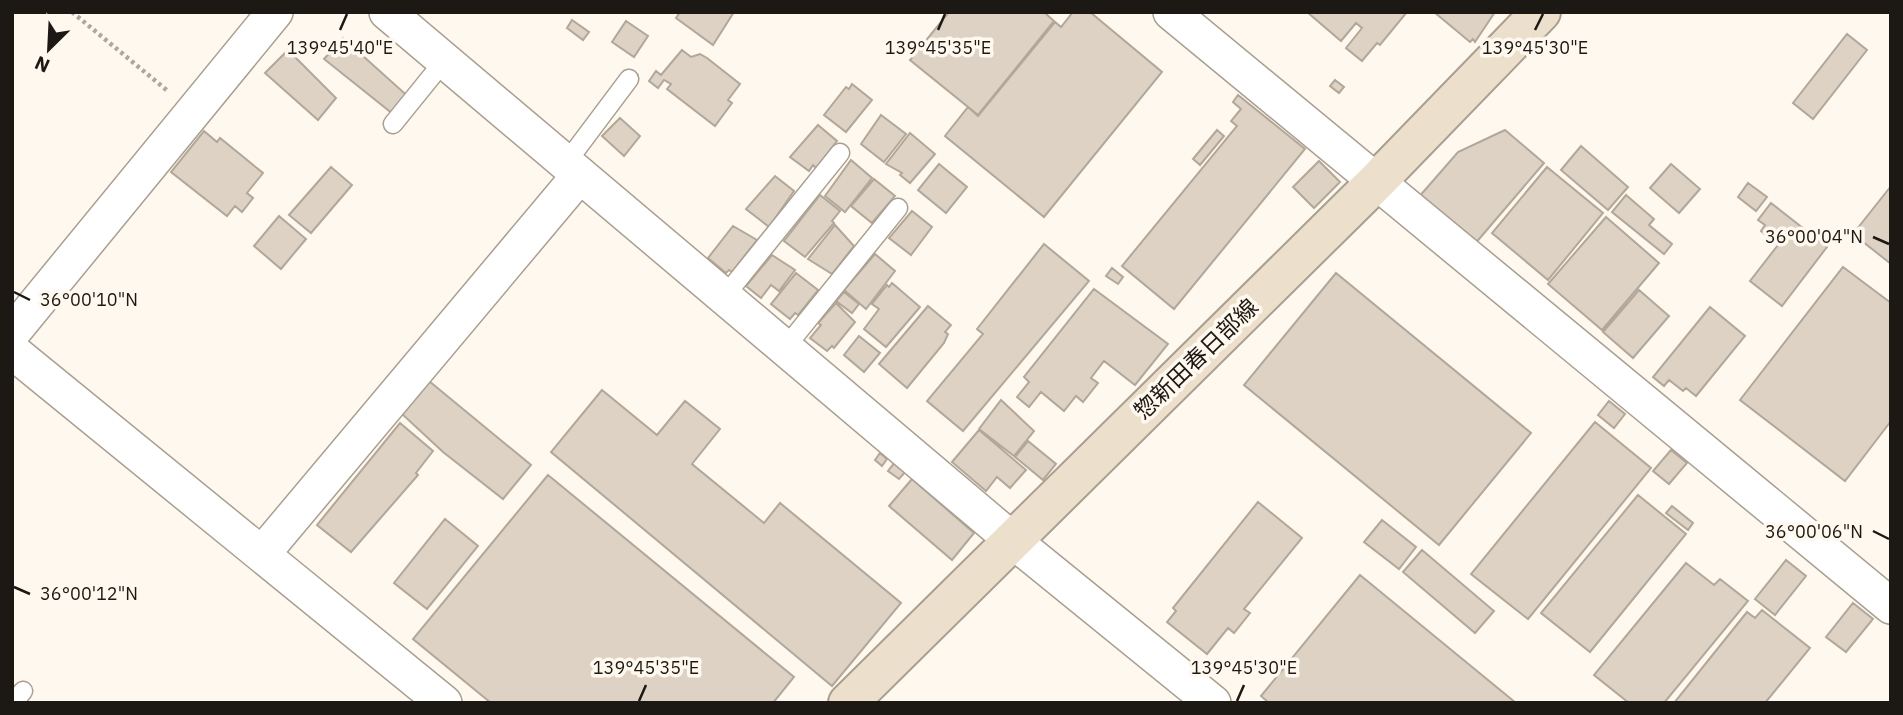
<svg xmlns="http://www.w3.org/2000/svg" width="1903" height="715" viewBox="0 0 1903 715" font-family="'IBM Plex Sans','Noto Sans JP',sans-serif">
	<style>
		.building { fill: #ddd2c3; stroke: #b2a799; stroke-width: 2 }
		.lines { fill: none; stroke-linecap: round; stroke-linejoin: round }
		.service-casing { stroke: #a99f91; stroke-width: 21 }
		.minor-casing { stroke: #a99f91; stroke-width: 38 }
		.secondary-casing { stroke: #a99f91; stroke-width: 42 }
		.path { stroke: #ada79f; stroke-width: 4.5; stroke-dasharray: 3.5 3.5; stroke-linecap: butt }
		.service { stroke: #fff; stroke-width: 18 }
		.minor { stroke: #fff; stroke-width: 35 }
		.secondary { stroke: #ecdfcc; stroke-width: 38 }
		.ticks { fill: none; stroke: #1c1813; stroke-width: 2.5 }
		.labels { text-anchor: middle; stroke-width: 7; stroke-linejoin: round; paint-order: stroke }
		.street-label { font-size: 23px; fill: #1c1813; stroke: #fff8ef }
		.ticks-label { font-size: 18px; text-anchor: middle; fill: #1c1813; stroke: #fff8ef; stroke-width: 7; stroke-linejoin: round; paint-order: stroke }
	</style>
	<rect width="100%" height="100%" fill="#fff8ef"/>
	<path class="building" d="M 680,12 L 734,12 L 713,45 L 676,18 Z
		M 949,12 L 1044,12 L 1054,21 L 978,115 L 910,60 Z
		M 1073,12 L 1090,12 L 1162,72 L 1044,217 L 945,136 L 968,107 L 978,116 L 1055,22 L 1061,27 Z
		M 1307,12 L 1407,12 L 1380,45 L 1377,43 L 1362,61 L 1346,48 L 1362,28 L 1356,23 L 1341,41 Z
		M 1434,12 L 1495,12 L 1475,42 L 1473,39 L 1470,42 Z
		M 572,20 L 589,32 L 583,40 L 567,28 Z
		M 626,21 L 648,36 L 634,57 L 612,42 Z
		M 1847,34 L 1867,50 L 1813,119 L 1793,103 Z
		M 343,38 L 412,100 L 398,118 L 324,59 Z
		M 288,50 L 336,98 L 318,120 L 265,73 Z
		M 682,50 L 691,57 L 700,54 L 707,58 L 740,84 L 728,100 L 732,103 L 715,126 L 667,89 L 671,84 L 664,80 L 658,88 L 649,81 L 656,71 L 661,75 Z
		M 1335,80 L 1344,87 L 1339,93 L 1330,86 Z
		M 852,84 L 872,100 L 846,132 L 824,115 L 846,87 L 849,89 Z
		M 1238,95 L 1305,149 L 1174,309 L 1122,266 L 1237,126 L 1231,121 L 1241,109 L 1233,102 Z
		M 881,115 L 906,134 L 884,162 L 861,144 Z
		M 620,118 L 640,136 L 624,156 L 602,136 Z
		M 818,125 L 837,141 L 816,168 L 813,165 L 809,171 L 790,157 Z
		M 1217,130 L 1224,136 L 1200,165 L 1193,159 Z
		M 1505,130 L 1544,163 L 1474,245 L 1418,198 L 1458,152 Z
		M 204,131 L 217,142 L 220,138 L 263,173 L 247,193 L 253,198 L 242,212 L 235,206 L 227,216 L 171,172 Z
		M 910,133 L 935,154 L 910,183 L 900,175 L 902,173 L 886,164 Z
		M 1581,146 L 1628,187 L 1608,210 L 1561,170 Z
		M 851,160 L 872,178 L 845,212 L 825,196 Z
		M 1319,161 L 1340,182 L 1314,208 L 1293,187 Z
		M 939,164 L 967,187 L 946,213 L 918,190 Z
		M 1671,164 L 1700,189 L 1679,213 L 1650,188 Z
		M 331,167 L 352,185 L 311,233 L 289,215 Z
		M 1547,167 L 1603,213 L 1548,280 L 1492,233 Z
		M 775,176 L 794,191 L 769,227 L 746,209 Z
		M 874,179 L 895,196 L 872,223 L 851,206 Z
		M 1748,183 L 1767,197 L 1756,211 L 1738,197 Z
		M 1891,186 L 1891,264 L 1853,234 Z
		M 820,195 L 840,211 L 832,221 L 834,223 L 805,257 L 784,241 Z
		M 1626,195 L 1654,219 L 1649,225 L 1672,244 L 1664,254 L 1612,212 Z
		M 1771,203 L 1827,247 L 1782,306 L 1750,281 L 1778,245 L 1761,231 L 1765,225 L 1758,220 Z
		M 912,211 L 932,227 L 911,255 L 889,238 Z
		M 279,216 L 306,239 L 281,269 L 254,246 Z
		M 1606,217 L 1659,263 L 1602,330 L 1548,284 Z
		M 835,225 L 854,246 L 832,274 L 808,259 Z
		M 733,226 L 757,240 L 732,272 L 729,270 L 726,273 L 708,258 Z
		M 1044,244 L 1089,281 L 963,431 L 927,401 L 983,334 L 977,329 Z
		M 875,254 L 895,271 L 866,309 L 844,290 Z
		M 772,255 L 795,270 L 779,291 L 771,285 L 761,298 L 746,286 Z
		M 1843,267 L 1891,303 L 1891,421 L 1845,481 L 1740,400 Z
		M 1112,268 L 1123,277 L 1118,284 L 1106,276 Z
		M 796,273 L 818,290 L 798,315 L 795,313 L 790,319 L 771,304 Z
		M 1336,273 L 1531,433 L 1439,545 L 1244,385 Z
		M 892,283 L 920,307 L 886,347 L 864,329 L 879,309 L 872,304 L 887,285 L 889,287 Z
		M 1094,289 L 1168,344 L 1135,385 L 1104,361 L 1091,378 L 1098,383 L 1083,402 L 1076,396 L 1064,411 L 1041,392 L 1029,407 L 1017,397 L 1029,382 L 1024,377 Z
		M 1639,290 L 1669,316 L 1633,358 L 1603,332 Z
		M 844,292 L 859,304 L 852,313 L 836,301 Z
		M 836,303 L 855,322 L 834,348 L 832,346 L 827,351 L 810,338 L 821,325 L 818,323 Z
		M 928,306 L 951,325 L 945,332 L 948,334 L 944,343 L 907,388 L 879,364 Z
		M 1710,307 L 1745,336 L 1696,396 L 1686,388 L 1683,391 L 1669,380 L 1664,386 L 1653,377 Z
		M 859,336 L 880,353 L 864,372 L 844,355 Z
		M 429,381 L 531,465 L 503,499 L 443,452 L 402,414 Z
		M 602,390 L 657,435 L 685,401 L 720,429 L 692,464 L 764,523 L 780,503 L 901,603 L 832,686 L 551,452 Z
		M 1001,400 L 1034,431 L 1014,456 L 979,429 Z
		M 1609,401 L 1625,414 L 1614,428 L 1598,415 Z
		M 1595,422 L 1651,468 L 1528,619 L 1471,574 Z
		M 400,423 L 433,451 L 416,473 L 418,475 L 351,552 L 317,525 Z
		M 979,430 L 1026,470 L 1010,488 L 997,477 L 986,491 L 952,462 Z
		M 1028,441 L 1056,464 L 1043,480 L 1015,457 Z
		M 1671,450 L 1687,463 L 1669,484 L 1653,471 Z
		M 880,453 L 887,459 L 882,466 L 875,460 Z
		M 895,462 L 906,471 L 899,479 L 888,471 Z
		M 548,475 L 794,677 L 773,703 L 491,703 L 413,639 Z
		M 912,479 L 974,533 L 952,560 L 889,506 Z
		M 1638,495 L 1686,534 L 1590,652 L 1541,613 Z
		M 1258,502 L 1302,538 L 1244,609 L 1250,613 L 1234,633 L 1228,628 L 1207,654 L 1167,622 L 1176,611 L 1173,608 Z
		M 1672,506 L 1693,523 L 1688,530 L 1666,513 Z
		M 445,519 L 478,546 L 427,609 L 394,583 Z
		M 1382,520 L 1416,547 L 1399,569 L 1364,542 Z
		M 1422,550 L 1494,611 L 1475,633 L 1403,572 Z
		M 1786,560 L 1806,576 L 1775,615 L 1755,599 Z
		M 1686,563 L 1714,585 L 1720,579 L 1748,601 L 1664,703 L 1629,703 L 1594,675 Z
		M 1360,575 L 1516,703 L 1269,703 L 1261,696 Z
		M 1853,603 L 1873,619 L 1846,652 L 1826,637 Z
		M 1762,610 L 1810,648 L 1765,703 L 1674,703 L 1747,612 L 1755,618 Z"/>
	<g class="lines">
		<defs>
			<path id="service" d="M 393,124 L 444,61
				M 566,163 L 629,79
				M 724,297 L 840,153
				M 785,348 L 898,208
				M 13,703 L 23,691"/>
			<path id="minor" d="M 387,12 L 1011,539 L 1213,703
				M 1171,12 L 1891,606
				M 12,333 L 275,12
				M 12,351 L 444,703
				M 262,554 L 580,175"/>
			<path id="secondary" d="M 848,703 L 1377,181 L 1541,12"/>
		</defs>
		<use href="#service" class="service-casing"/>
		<use href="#minor" class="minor-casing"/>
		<use href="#secondary" class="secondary-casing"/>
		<path class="path" d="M 72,12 L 169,92"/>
		<use href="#service" class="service"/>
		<use href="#minor" class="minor"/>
		<use href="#secondary" class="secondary"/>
	</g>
	<path class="ticks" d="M 340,30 L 347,14M 938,30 L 945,14M 1535,30 L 1543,14M 1873,237 L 1889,244M 14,292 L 30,300M 1873,531 L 1889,539M 14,587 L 30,594M 639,701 L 646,685M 1237,701 L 1244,685"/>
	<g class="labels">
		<g class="street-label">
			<text transform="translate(1196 359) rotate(-44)" y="8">惣新田春日部線</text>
		</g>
	</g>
	<g class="ticks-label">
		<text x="340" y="54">139°45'40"E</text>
		<text x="938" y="54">139°45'35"E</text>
		<text x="1535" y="54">139°45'30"E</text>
		<text x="1814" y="243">36°00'04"N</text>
		<text x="89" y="306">36°00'10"N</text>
		<text x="1814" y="538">36°00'06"N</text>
		<text x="89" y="600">36°00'12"N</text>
		<text x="646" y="674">139°45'35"E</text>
		<text x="1244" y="674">139°45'30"E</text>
	</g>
	<rect width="1903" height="715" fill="none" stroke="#1c1813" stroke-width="28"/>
	<g transform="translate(49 49) rotate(204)" stroke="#fff8ef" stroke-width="5" paint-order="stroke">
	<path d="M0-5L12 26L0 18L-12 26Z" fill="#1c1813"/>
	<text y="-10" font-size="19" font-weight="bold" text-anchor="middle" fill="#1c1813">N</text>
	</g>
</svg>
